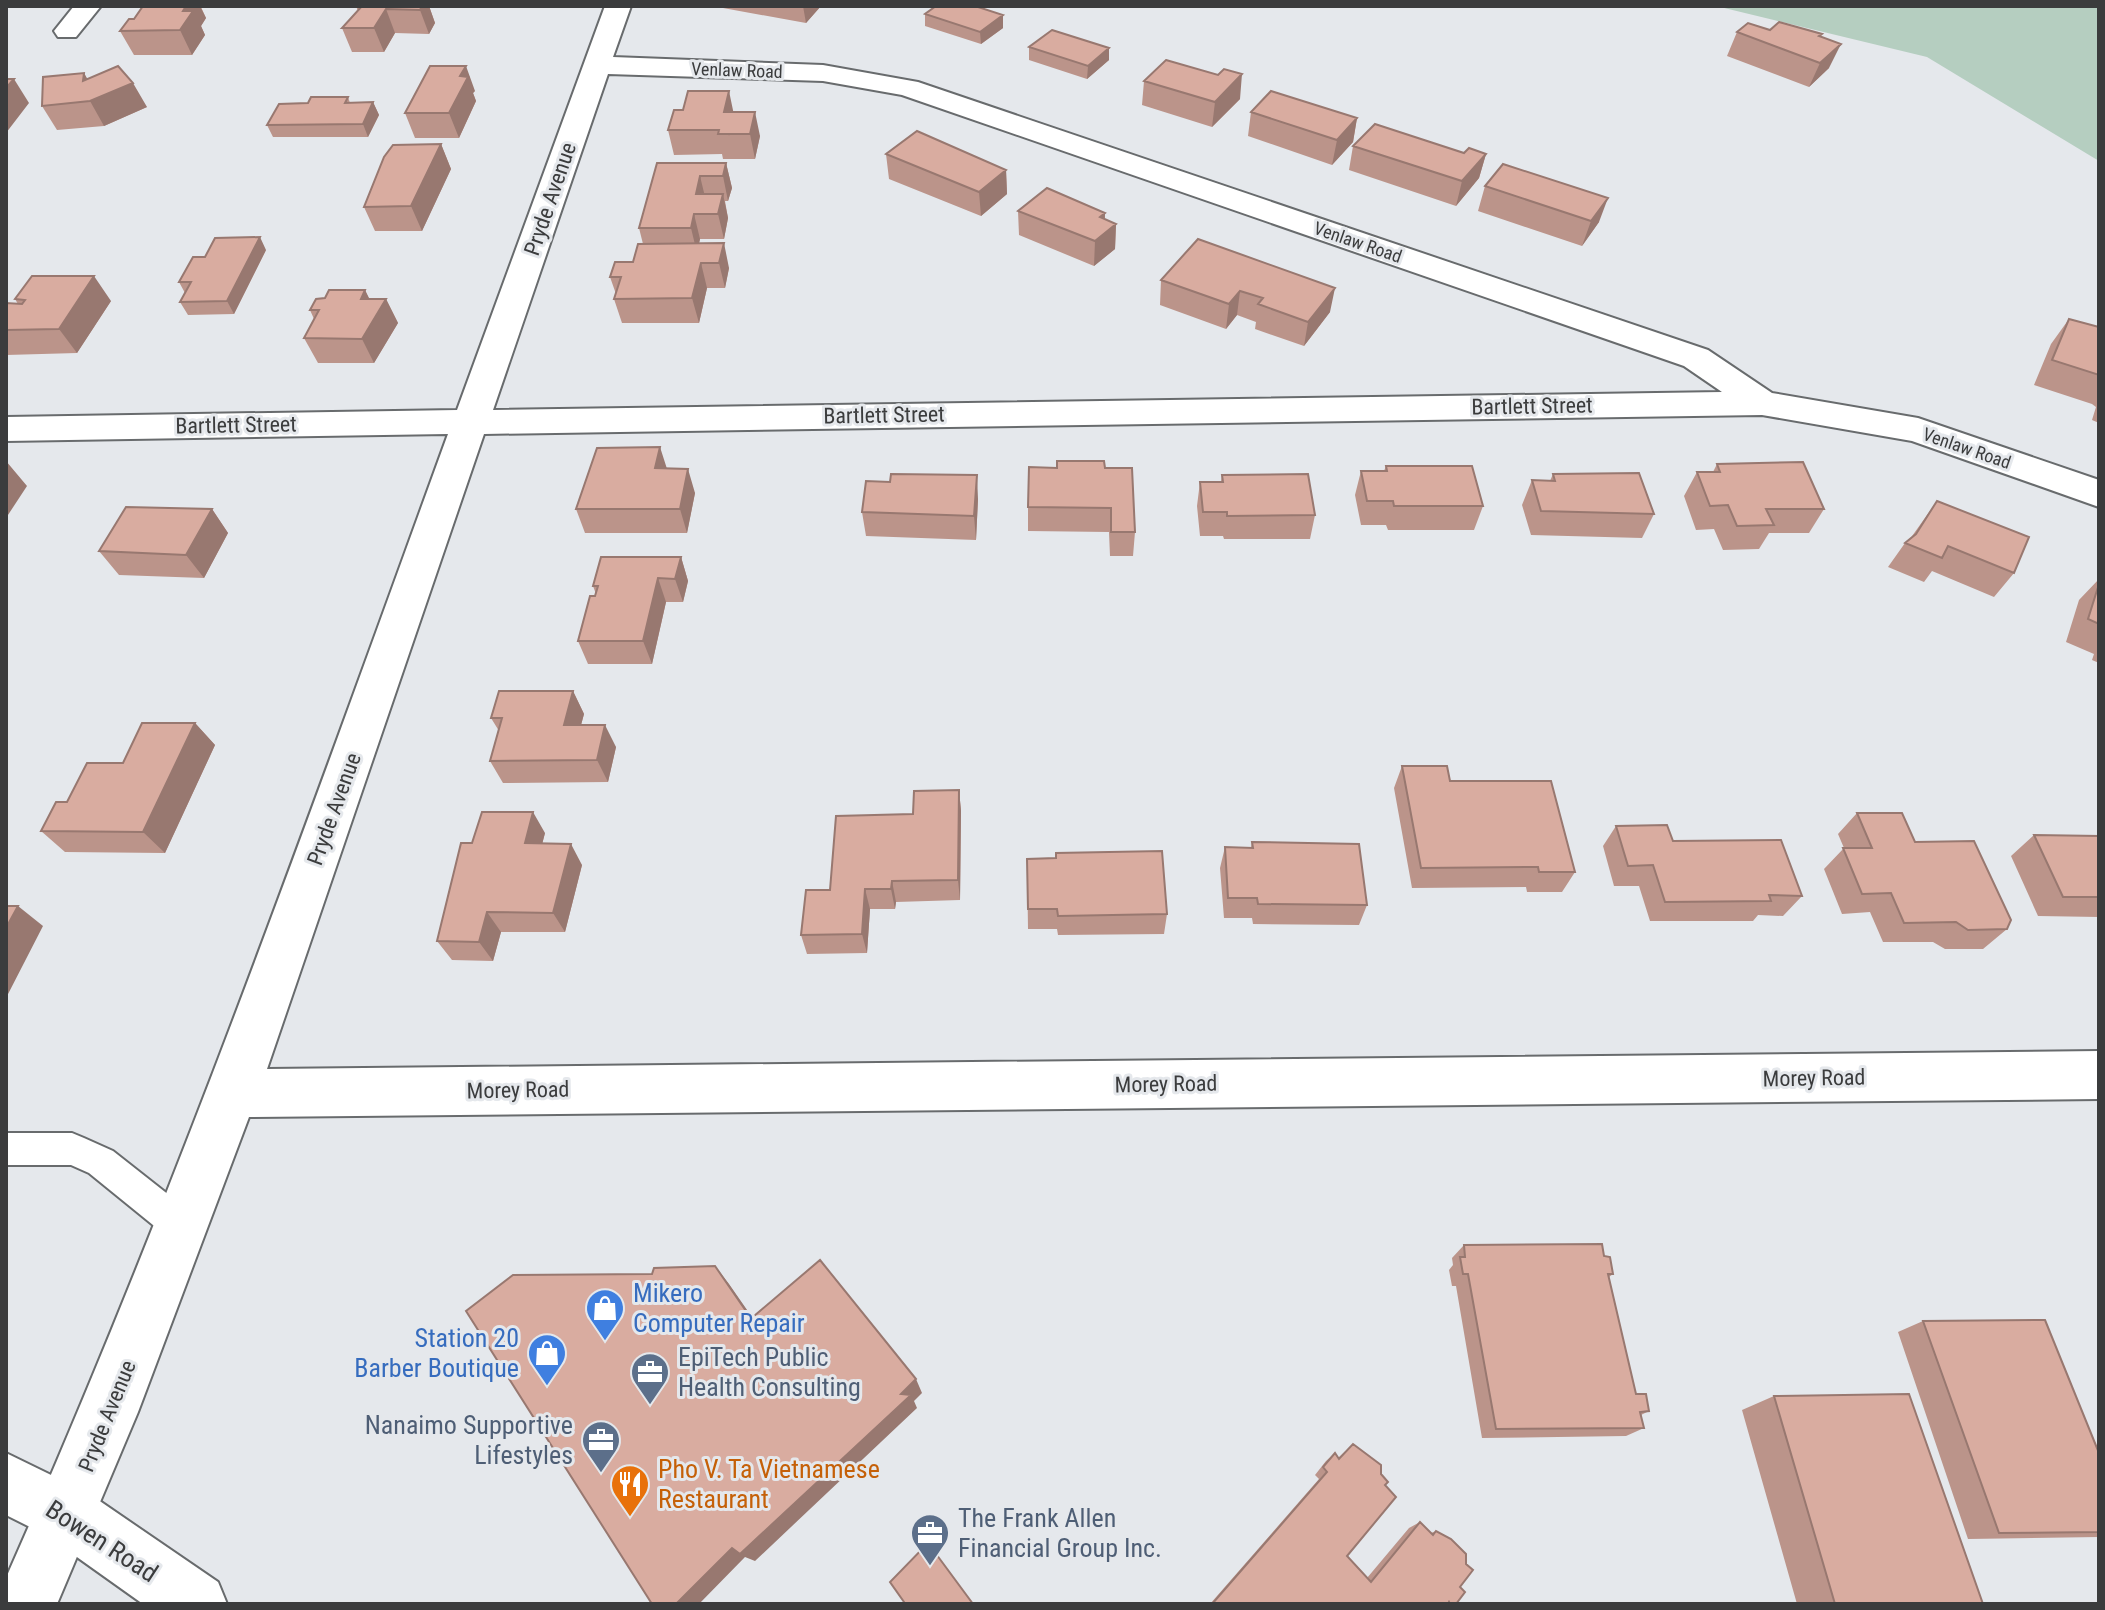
<svg xmlns="http://www.w3.org/2000/svg" width="2105" height="1610" font-family="'Roboto Condensed',sans-serif">
<style>
.green{fill:#b5cec0}
.lines{fill:none;stroke-linecap:round;stroke-linejoin:round}
.service-casing{stroke:#686b6d;stroke-width:4}
.minor-casing{stroke:#686b6d;stroke-width:4}
.secondary-casing{stroke:#686b6d;stroke-width:4}
.service{fill:#fff;fill-rule:evenodd}
.minor{fill:#fff;fill-rule:evenodd}
.secondary{fill:#fff;fill-rule:evenodd}
.wall{fill:#bb948a}
.shaded-wall{fill:#987870}
.building{fill:#d9aca0;stroke:#987870;stroke-width:2}
.labels{text-anchor:middle;dominant-baseline:central;stroke-width:6;stroke-linejoin:round;paint-order:stroke}
.far-street-label{font-size:18px;fill:#3b3c3d;stroke:#e5e8ec}
.street-label{font-size:22px;fill:#3b3c3d;stroke:#e5e8ec}
.near-shop-label{font-size:26px;fill:#366cbe;stroke:#e5e8ec;text-anchor:start}
.near-service-label{font-size:26px;fill:#4e5e75;stroke:#e5e8ec;text-anchor:start}
.near-food-label{font-size:26px;fill:#c56008;stroke:#e5e8ec;text-anchor:start}
.near-street-label{font-size:26px;fill:#3b3c3d;stroke:#e5e8ec}
</style>
<rect width="100%" height="100%" fill="#e5e8ec"/>
<path class="green" d="M 1716,6 L 2099,6 L 2099,161 L 1927,57 Z"/>
<g class="lines">
<g class="service-casing">
<path id="service" d="M 6,1133 L 72,1133 L 84,1138 L 113,1151 L 193,1214 L 198,1226 L 193,1238 L 181,1243 L 169,1238 L 89,1173 L 71,1165 L 6,1165 Z"/>
</g>
<g class="minor-casing">
<path id="minor" d="M 74,6 L 101,6 L 76,37 L 58,37 L 54,31 Z
M 605,6 L 631,6 L 613,57 L 823,65 L 918,82 L 1708,350 L 1772,393 L 1918,418 L 2099,480 L 2099,507 L 1912,441 L 1762,415 L 484,434 L 267,1069 L 2099,1051 L 2099,1099 L 249,1117 L 138,1412 L 57,1604 L 6,1604 L 6,1578 C 172,1204 308,819 448,434 L 6,441 L 6,417 L 457,410 ZM 608,74 L 823,81 L 902,95 L 1684,366 L 1722,392 L 493,410 Z"/>
</g>
<g class="secondary-casing">
<path id="secondary" d="M 6,1453 L 88,1493 L 218,1582 L 227,1604 L 143,1604 L 46,1535 L 6,1515 Z"/>
</g>
<use href="#service" class="service"/>
<use href="#minor" class="minor"/>
<use href="#secondary" class="secondary"/>
</g>
<path class="wall" d="M 143,6 L 213,6 L 201,7 L 206,18 L 201,26 L 205,35 L 192,55 L 134,55 L 120,31 L 134,19 Z
M 356,6 L 429,6 L 435,23 L 429,34 L 395,33 L 384,52 L 352,52 L 342,28 L 358,11 Z
M 723,6 L 821,6 L 806,23 L 723,8 Z
M 925,14 L 1003,28 L 981,44 L 925,26 Z
M 1770,30 L 1822,34 L 1821,37 L 1829,68 L 1809,87 L 1727,56 L 1737,32 Z
M 1029,47 L 1109,48 L 1109,60 L 1087,79 L 1029,60 Z
M 84,73 L 87,79 L 147,107 L 104,126 L 57,130 L 42,106 Z
M 1144,81 L 1240,99 L 1212,127 L 1142,105 Z
M 475,91 L 473,93 L 476,101 L 459,138 L 415,138 L 405,113 Z
M 348,97 L 350,103 L 373,102 L 379,115 L 368,137 L 273,137 L 267,125 L 308,103 Z
M 733,112 L 760,136 L 755,159 L 723,159 L 722,154 L 674,155 L 668,130 Z
M 1251,112 L 1357,118 L 1353,142 L 1332,165 L 1248,136 Z
M 441,144 L 451,169 L 422,231 L 375,231 L 364,207 Z
M 1353,146 L 1464,153 L 1486,154 L 1479,178 L 1456,206 L 1349,170 Z
M 886,154 L 1006,170 L 1007,194 L 981,216 L 889,179 Z
M 657,163 L 726,163 L 732,188 L 728,201 L 725,201 L 728,218 L 724,239 L 700,239 L 699,243 L 729,268 L 725,288 L 707,288 L 699,323 L 622,323 L 614,299 L 616,294 L 610,277 L 633,262 L 643,244 L 639,228 Z
M 1485,186 L 1599,222 L 1582,246 L 1478,211 Z
M 1018,211 L 1105,213 L 1105,219 L 1116,224 L 1115,249 L 1094,266 L 1019,235 Z
M 1198,239 L 1330,312 L 1304,346 L 1255,329 L 1256,322 L 1237,315 L 1226,329 L 1160,305 L 1161,280 Z
M 266,250 L 234,314 L 188,315 L 180,302 L 185,293 L 179,282 Z
M 365,290 L 369,299 L 386,299 L 398,323 L 374,363 L 318,363 L 304,338 L 314,319 L 310,310 L 325,298 Z
M 15,299 L 111,301 L 77,353 L 6,355 L 6,303 L 18,304 Z
M 2069,319 L 2099,327 L 2099,423 L 2092,420 L 2096,407 L 2092,404 L 2034,385 L 2051,344 Z
M 1717,464 L 1824,509 L 1809,533 L 1769,533 L 1759,549 L 1723,550 L 1714,529 L 1696,530 L 1684,496 L 1697,472 L 1713,472 Z
M 1386,466 L 1483,506 L 1474,530 L 1388,530 L 1386,525 L 1361,525 L 1355,495 L 1361,471 L 1384,471 Z
M 667,468 L 695,493 L 687,533 L 585,533 L 576,509 Z
M 1105,468 L 1135,532 L 1133,556 L 1110,556 L 1109,532 L 1028,531 L 1028,507 Z
M 1553,474 L 1654,514 L 1642,538 L 1531,535 L 1522,505 L 1532,480 L 1550,481 Z
M 1222,475 L 1315,515 L 1310,539 L 1224,539 L 1223,536 L 1200,536 L 1197,506 L 1200,482 L 1221,482 Z
M 978,499 L 976,540 L 866,536 L 862,512 Z
M 1937,501 L 2014,573 L 1994,597 L 1932,571 L 1924,582 L 1888,567 L 1905,543 L 1910,539 Z
M 212,509 L 228,533 L 204,578 L 119,575 L 99,551 Z
M 681,557 L 688,581 L 683,602 L 666,602 L 652,664 L 588,664 L 578,641 L 596,594 L 593,586 Z
M 2099,579 L 2099,663 L 2092,660 L 2094,654 L 2066,642 L 2079,600 Z
M 573,691 L 584,714 L 581,725 L 616,747 L 608,782 L 503,783 L 490,761 L 499,731 L 491,718 Z
M 195,723 L 215,745 L 165,853 L 65,852 L 41,831 L 123,763 Z
M 1402,766 L 1450,781 L 1575,872 L 1562,892 L 1527,892 L 1526,887 L 1412,888 L 1394,788 Z
M 959,790 L 961,811 L 960,900 L 896,902 L 895,909 L 870,909 L 867,953 L 807,954 L 801,935 L 830,890 L 913,814 Z
M 1857,813 L 1915,842 L 2007,929 L 1983,949 L 1945,949 L 1933,942 L 1883,942 L 1870,912 L 1842,914 L 1824,869 L 1844,848 L 1838,834 Z
M 1616,826 L 1673,841 L 1802,896 L 1783,916 L 1758,915 L 1753,921 L 1650,921 L 1639,886 L 1614,886 L 1603,846 Z
M 545,833 L 542,844 L 582,865 L 565,932 L 501,932 L 493,961 L 452,960 L 437,941 L 472,843 Z
M 2034,835 L 2099,836 L 2099,917 L 2038,916 L 2011,856 Z
M 1252,842 L 1367,905 L 1359,925 L 1253,924 L 1252,918 L 1224,918 L 1220,868 L 1225,847 L 1251,848 Z
M 1027,859 L 1167,914 L 1164,934 L 1058,935 L 1057,929 L 1028,929 Z
M 1464,1245 L 1604,1256 L 1613,1274 L 1609,1277 L 1636,1394 L 1649,1411 L 1641,1415 L 1644,1428 L 1626,1436 L 1482,1438 L 1456,1286 L 1452,1286 L 1449,1270 L 1453,1265 L 1452,1258 Z
M 1923,1321 L 2099,1453 L 2099,1537 L 1968,1539 L 1898,1332 Z
M 1774,1396 L 1983,1604 L 1797,1604 L 1742,1410 Z
M 1353,1444 L 1381,1474 L 1385,1485 L 1347,1556 L 1367,1578 L 1409,1528 L 1420,1522 L 1431,1533 L 1436,1531 L 1460,1587 L 1456,1604 L 1210,1604 L 1319,1479 L 1315,1475 L 1326,1461 L 1335,1453 L 1338,1458 Z"/>
<path class="shaded-wall" d="M 186,6 L 200,6 L 206,18 L 201,26 L 205,35 L 192,55 L 180,30 L 183,11 Z
M 420,6 L 429,6 L 435,23 L 429,34 L 420,10 Z
M 803,6 L 821,6 L 806,23 Z
M 386,9 L 395,33 L 384,52 L 374,28 Z
M 1003,15 L 1003,28 L 981,44 L 980,32 Z
M 1841,44 L 1829,68 L 1809,87 L 1820,63 Z
M 1109,48 L 1109,60 L 1087,79 L 1088,66 Z
M 466,66 L 475,91 L 473,93 L 476,101 L 459,138 L 449,113 L 460,76 Z
M 84,73 L 98,98 L 133,83 L 147,107 L 104,126 L 90,101 L 83,81 Z
M 1242,74 L 1240,99 L 1212,127 L 1215,102 Z
M 14,79 L 29,103 L 6,133 L 6,88 Z
M 729,91 L 734,115 L 729,136 L 724,112 Z
M 373,102 L 379,115 L 368,137 L 363,124 Z
M 755,112 L 760,136 L 755,159 L 750,134 Z
M 1357,118 L 1353,142 L 1332,165 L 1337,140 Z
M 441,144 L 451,169 L 422,231 L 411,206 Z
M 1486,154 L 1479,178 L 1456,206 L 1462,181 Z
M 726,163 L 732,188 L 728,201 L 723,176 Z
M 1006,170 L 1007,194 L 981,216 L 979,192 Z
M 700,176 L 706,201 L 696,194 Z
M 723,194 L 728,218 L 724,239 L 718,214 Z
M 1608,198 L 1599,222 L 1582,246 L 1591,221 Z
M 1105,213 L 1104,233 L 1116,224 L 1115,249 L 1094,266 L 1095,241 L 1100,217 Z
M 694,214 L 700,239 L 697,253 L 691,228 Z
M 260,237 L 266,250 L 234,314 L 227,301 Z
M 724,243 L 729,268 L 725,288 L 719,263 Z
M 701,263 L 707,288 L 699,323 L 692,298 Z
M 94,276 L 111,301 L 77,353 L 59,329 Z
M 1335,288 L 1330,312 L 1304,346 L 1308,322 Z
M 365,290 L 377,314 L 386,299 L 398,323 L 374,363 L 362,339 L 361,299 Z
M 1240,291 L 1237,315 L 1226,329 L 1229,304 Z
M 660,447 L 668,472 L 655,468 Z
M 6,461 L 27,486 L 6,518 Z
M 688,469 L 695,493 L 687,533 L 680,509 Z
M 977,475 L 978,499 L 976,540 L 974,516 Z
M 212,509 L 228,533 L 204,578 L 186,555 Z
M 681,557 L 688,581 L 683,602 L 675,579 Z
M 658,578 L 666,602 L 652,664 L 643,641 Z
M 573,691 L 584,714 L 575,747 L 564,725 Z
M 195,723 L 215,745 L 165,853 L 143,832 Z
M 605,725 L 616,747 L 608,782 L 597,760 Z
M 959,790 L 961,811 L 960,900 L 958,880 Z
M 533,812 L 545,833 L 537,864 L 525,843 Z
M 571,844 L 582,865 L 565,932 L 553,913 Z
M 892,881 L 896,902 L 895,909 L 891,889 Z
M 865,889 L 870,909 L 867,953 L 862,934 Z
M 18,906 L 43,926 L 6,998 L 6,928 Z
M 487,912 L 501,932 L 493,961 L 479,942 Z
M 715,1266 L 729,1284 L 761,1330 L 748,1314 Z
M 916,1379 L 922,1393 L 914,1401 L 917,1408 L 755,1561 L 745,1557 L 699,1604 L 676,1604 L 732,1548 Z"/>
<path class="building" d="M 143,6 L 186,6 L 183,11 L 193,11 L 180,30 L 120,31 L 129,19 L 134,19 Z
M 362,6 L 422,6 L 420,10 L 386,9 L 374,28 L 342,28 Z
M 936,6 L 975,6 L 1003,15 L 980,32 L 925,14 Z
M 1779,22 L 1822,34 L 1819,36 L 1841,44 L 1820,63 L 1737,32 L 1748,23 L 1770,30 Z
M 1052,30 L 1109,48 L 1088,66 L 1029,47 Z
M 1166,60 L 1218,75 L 1224,69 L 1242,74 L 1215,102 L 1144,81 Z
M 118,66 L 133,83 L 90,101 L 42,106 L 43,77 L 84,73 L 83,81 Z
M 430,66 L 466,66 L 460,76 L 468,77 L 449,113 L 405,113 Z
M 6,79 L 14,79 L 6,88 Z
M 688,91 L 729,91 L 724,112 L 755,112 L 750,134 L 718,134 L 719,130 L 668,130 L 674,110 L 683,110 Z
M 1271,91 L 1357,118 L 1337,140 L 1251,112 Z
M 311,97 L 348,97 L 345,103 L 373,102 L 363,124 L 267,125 L 279,104 L 308,103 Z
M 1375,124 L 1464,153 L 1469,148 L 1486,154 L 1462,181 L 1353,146 Z
M 917,131 L 1006,170 L 979,192 L 886,154 Z
M 441,144 L 411,206 L 364,207 L 384,157 L 393,145 Z
M 657,163 L 726,163 L 723,176 L 700,176 L 696,194 L 723,194 L 718,214 L 694,214 L 691,228 L 639,228 Z
M 1503,164 L 1608,198 L 1591,221 L 1485,186 Z
M 1047,188 L 1105,213 L 1100,217 L 1116,224 L 1095,241 L 1018,211 Z
M 260,237 L 227,301 L 180,302 L 191,282 L 179,282 L 193,257 L 205,257 L 215,238 Z
M 1198,239 L 1335,288 L 1308,322 L 1258,304 L 1263,298 L 1240,291 L 1229,304 L 1161,280 Z
M 724,243 L 719,263 L 701,263 L 692,298 L 614,299 L 621,277 L 610,277 L 615,262 L 633,262 L 638,244 Z
M 32,276 L 94,276 L 59,329 L 6,330 L 6,303 L 22,304 L 25,300 L 15,299 Z
M 329,290 L 365,290 L 361,299 L 386,299 L 362,339 L 304,338 L 319,310 L 310,310 L 316,299 L 325,298 Z
M 2069,319 L 2099,327 L 2099,375 L 2052,360 Z
M 660,447 L 655,468 L 688,469 L 680,509 L 576,509 L 597,448 Z
M 1057,461 L 1104,461 L 1105,468 L 1132,468 L 1135,532 L 1111,532 L 1111,508 L 1028,507 L 1029,467 L 1057,468 Z
M 1803,462 L 1824,509 L 1766,509 L 1774,525 L 1737,526 L 1728,505 L 1710,506 L 1697,472 L 1720,472 L 1717,464 Z
M 1386,466 L 1472,466 L 1483,506 L 1394,506 L 1393,501 L 1367,501 L 1361,471 L 1387,471 Z
M 1639,473 L 1654,514 L 1541,511 L 1532,480 L 1555,481 L 1553,474 Z
M 891,474 L 977,475 L 974,516 L 862,512 L 866,481 L 890,482 Z
M 1308,474 L 1315,515 L 1227,516 L 1227,512 L 1203,512 L 1200,482 L 1223,482 L 1222,475 Z
M 1937,501 L 2029,537 L 2014,573 L 1948,546 L 1942,558 L 1905,543 L 1916,534 Z
M 126,507 L 212,509 L 186,555 L 99,551 Z
M 601,557 L 681,557 L 675,579 L 658,578 L 643,641 L 578,641 L 590,596 L 595,596 L 598,586 L 593,586 Z
M 2099,584 L 2099,624 L 2088,619 Z
M 499,691 L 573,691 L 564,725 L 605,725 L 597,760 L 490,761 L 502,718 L 491,718 Z
M 142,723 L 195,723 L 143,832 L 41,831 L 56,802 L 67,802 L 87,763 L 123,763 Z
M 1402,766 L 1447,766 L 1450,781 L 1551,781 L 1575,872 L 1539,872 L 1538,867 L 1421,868 Z
M 959,790 L 958,880 L 892,881 L 891,889 L 865,889 L 862,934 L 801,935 L 806,890 L 830,890 L 836,816 L 913,814 L 914,791 Z
M 482,812 L 533,812 L 525,843 L 571,844 L 553,913 L 487,912 L 479,942 L 437,941 L 461,843 L 472,843 Z
M 1857,813 L 1902,813 L 1915,842 L 1974,841 L 2011,920 L 2007,929 L 1968,930 L 1956,922 L 1904,923 L 1891,893 L 1862,894 L 1843,848 L 1872,848 Z
M 1667,825 L 1673,841 L 1781,840 L 1802,896 L 1769,895 L 1771,901 L 1665,902 L 1653,865 L 1628,866 L 1616,826 Z
M 2034,835 L 2099,836 L 2099,897 L 2063,897 Z
M 1252,842 L 1359,844 L 1367,905 L 1258,904 L 1257,898 L 1228,898 L 1225,847 L 1253,848 Z
M 1162,851 L 1167,914 L 1058,916 L 1057,909 L 1028,909 L 1027,859 L 1056,858 L 1056,853 Z
M 6,906 L 18,906 L 6,928 Z
M 1602,1244 L 1604,1256 L 1610,1257 L 1613,1274 L 1608,1274 L 1636,1394 L 1646,1394 L 1649,1411 L 1640,1412 L 1644,1428 L 1496,1429 L 1468,1274 L 1463,1274 L 1460,1257 L 1465,1257 L 1464,1245 Z
M 820,1260 L 916,1379 L 901,1394 L 911,1395 L 740,1554 L 732,1548 L 676,1604 L 652,1604 L 466,1311 L 513,1275 L 652,1274 L 654,1268 L 715,1266 L 748,1314 L 754,1316 Z
M 2045,1320 L 2099,1453 L 2099,1532 L 1999,1533 L 1923,1321 Z
M 1909,1394 L 1983,1604 L 1835,1604 L 1774,1396 Z
M 1353,1444 L 1381,1465 L 1381,1474 L 1388,1482 L 1385,1485 L 1396,1497 L 1347,1556 L 1371,1582 L 1420,1522 L 1433,1535 L 1436,1531 L 1451,1539 L 1466,1554 L 1466,1564 L 1473,1570 L 1460,1587 L 1465,1592 L 1456,1604 L 1450,1604 L 1449,1602 L 1448,1604 L 1212,1604 L 1327,1472 L 1323,1467 L 1335,1453 L 1339,1459 Z
M 928,1543 L 973,1604 L 901,1604 L 904,1602 L 890,1582 Z"/>
<defs>
<g id="shop-pin" transform="scale(2)"><path d="M0 17L-7.5 6A9.5 9.5 0 1 1 7.5 6Z" fill="#3f7fe0" stroke="#e5e8ec"/><path d="M-5-2.5h2.3a2.7 3.5 0 0 1 5.4 0H5L5.5 6h-11ZM-1.5-2.5h3a1.5 2.3 0 0 0-3 0Z" fill="#fff"/></g>
<g id="office-pin" transform="scale(2)"><path d="M0 17L-7.5 6A9.5 9.5 0 1 1 7.5 6Z" fill="#5c6f8a" stroke="#e5e8ec"/><path d="M-6-3h4V-5.5h4V-3h4V5H-6ZM-1-4.5V-3h2v-1.5ZM-6 0V1H6V0Z" fill="#fff"/></g>
<g id="restaurant-pin" transform="scale(2)"><path d="M0 17L-7.5 6A9.5 9.5 0 1 1 7.5 6Z" fill="#e8710a" stroke="#e5e8ec"/><path d="M-5-6h1v4h1v-4h1v4h1v-4h1v5L-1.5 .5V6h-2V.5L-5-1ZM5-6V6H3V1.5H1.5Q1.5-4 5-6Z" fill="#fff"/></g>
</defs>
<g fill-rule="evenodd">
<use href="#shop-pin" x="605" y="1308"/>
<use href="#shop-pin" x="547" y="1353"/>
<use href="#office-pin" x="650" y="1372"/>
<use href="#office-pin" x="601" y="1440"/>
<use href="#restaurant-pin" x="630" y="1484"/>
<use href="#office-pin" x="930" y="1533"/>
</g>
<g class="labels">
<g class="far-street-label">
<text transform="translate(737 70) rotate(2)">Venlaw Road</text>
<text transform="translate(1358 242) rotate(19)">Venlaw Road</text>
<text transform="translate(1967 448) rotate(19)">Venlaw Road</text>
</g>
<g class="street-label">
<text transform="translate(550 199) rotate(-71)">Pryde Avenue</text>
<text transform="translate(1532 406) rotate(-1)">Bartlett Street</text>
<text transform="translate(884 415) rotate(-1)">Bartlett Street</text>
<text transform="translate(236 425) rotate(-1)">Bartlett Street</text>
<text transform="translate(334 809) rotate(-70)">Pryde Avenue</text>
<text transform="translate(1814 1078) rotate(-1)">Morey Road</text>
<text transform="translate(1166 1084) rotate(-1)">Morey Road</text>
<text transform="translate(518 1090) rotate(-1)">Morey Road</text>
<text transform="translate(107 1416) rotate(-68)">Pryde Avenue</text>
</g>
<g class="near-shop-label">
<text x="633" y="1293">Mikero<tspan x="633" dy="30">Computer Repair</tspan></text>
<text x="519" y="1338" text-anchor="end">Station 20<tspan x="519" dy="30">Barber Boutique</tspan></text>
</g>
<g class="near-service-label">
<text x="678" y="1357">EpiTech Public<tspan x="678" dy="30">Health Consulting</tspan></text>
<text x="573" y="1425" text-anchor="end">Nanaimo Supportive<tspan x="573" dy="30">Lifestyles</tspan></text>
<text x="958" y="1518">The Frank Allen<tspan x="958" dy="30">Financial Group Inc.</tspan></text>
</g>
<g class="near-food-label">
<text x="658" y="1469">Pho V. Ta Vietnamese<tspan x="658" dy="30">Restaurant</tspan></text>
</g>
<g class="near-street-label">
<text transform="translate(102 1541) rotate(33)">Bowen Road</text>
</g>
</g>
<rect width="2105" height="1610" fill="none" stroke="#3b3c3d" stroke-width="16"/>
</svg>
